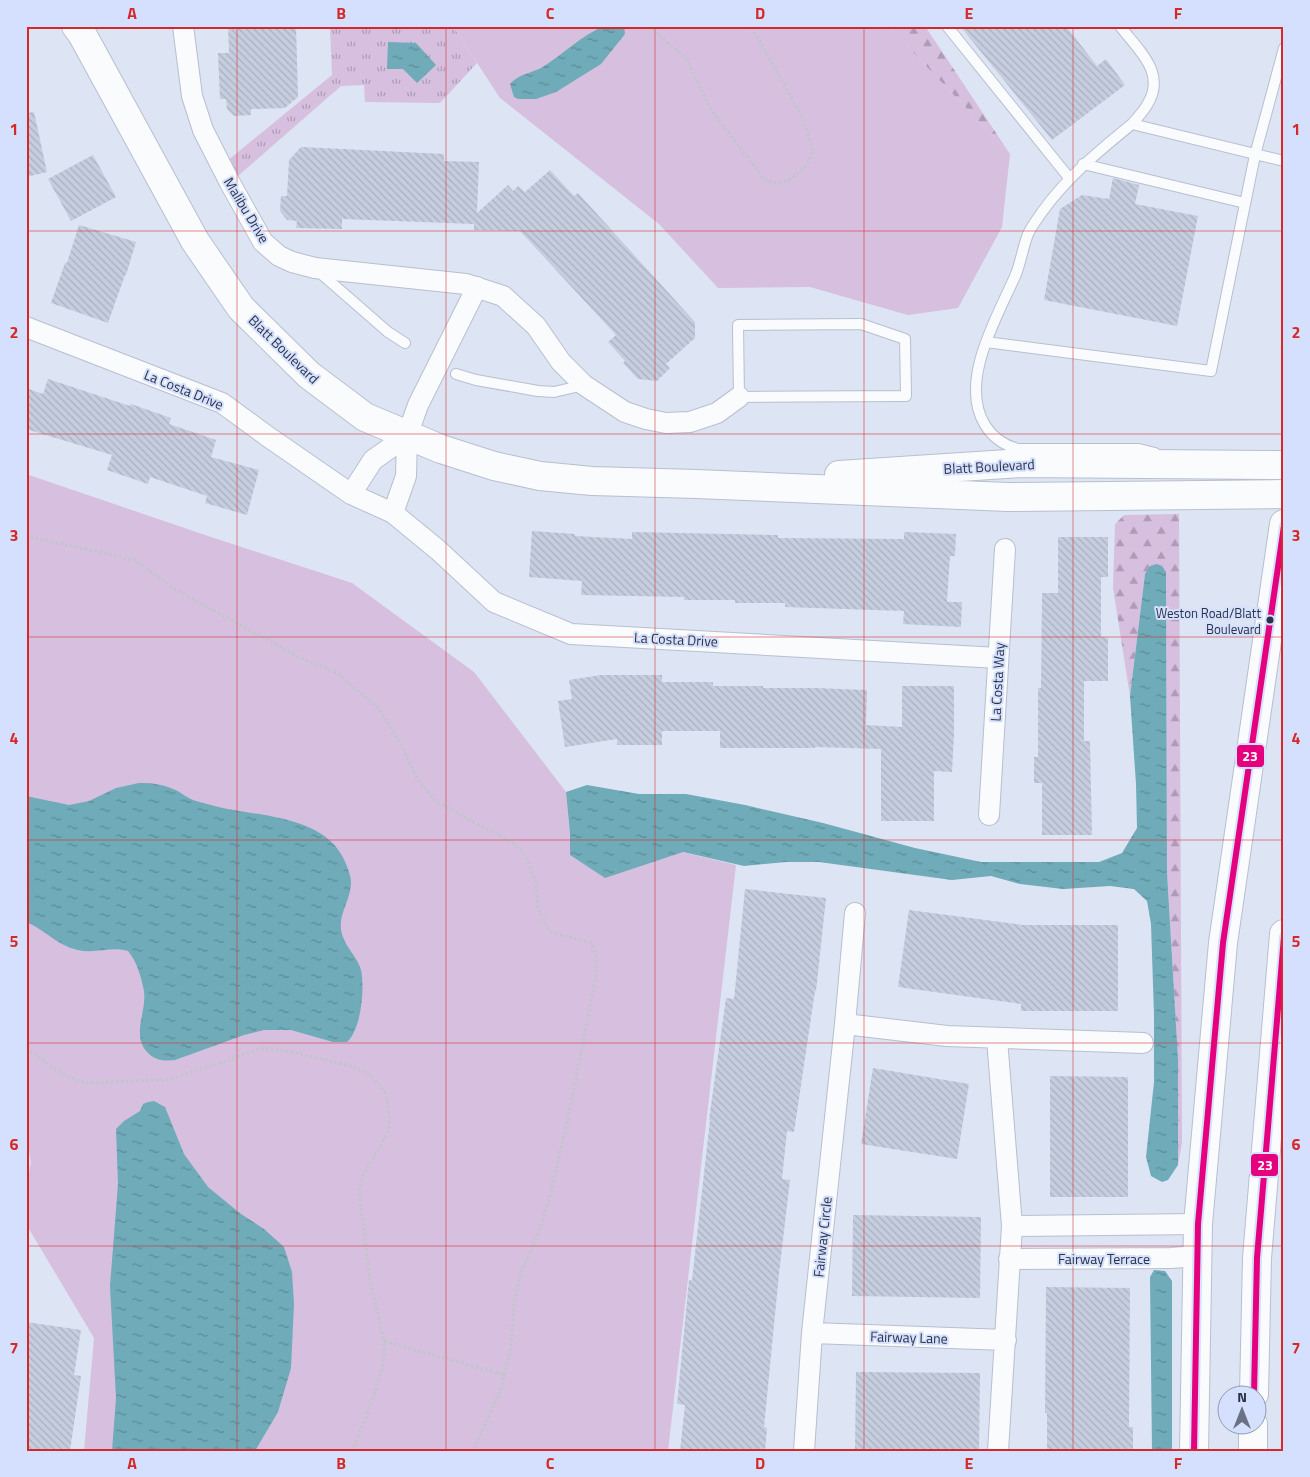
<svg xmlns="http://www.w3.org/2000/svg" width="1310" height="1477" font-family="'Titillium Web',sans-serif">
<style>
.grass{fill:#d6bfdf}
.forest{fill:url(#forest-firs)}
.park{fill:url(#park-tufts)}
.water{fill:url(#water-ripples)}
.building{fill:url(#building-back-hatch)}
.lines{fill:none;stroke-linecap:round;stroke-linejoin:round}
.lane-casing{stroke:#b8bfcf;stroke-width:12}
.street-casing{stroke:#b8bfcf;stroke-width:22}
.secondary-casing{stroke:#b8bfcf;stroke-width:30}
.path{stroke:#c2c6cc;stroke-width:3;stroke-dasharray:2.5 2.5;stroke-linecap:butt}
.lane{stroke:#fafbfd;stroke-width:10}
.street{stroke:#fafbfd;stroke-width:20}
.secondary{stroke:#fafbfd;stroke-width:28}
.bus-1-casing{stroke:#d4e0fd;stroke-width:10}
.bus-1{stroke:#e5007d;stroke-width:6}
.grid{fill:none;stroke:#d62828;stroke-width:1;stroke-opacity:0.55}
.bus-dot{fill:#2c3346;stroke:#d4e0fd;stroke-width:2}
.labels{text-anchor:middle;dominant-baseline:central;stroke-width:4;stroke-linejoin:round;paint-order:stroke}
.bus-label{font-size:13px;fill:#2c3346;stroke:#d4e0fd;text-anchor:end}
.street-label{font-size:14px;fill:#2c3346;stroke:#d4e0fd}
.line-badge{stroke:#d4e0fd;stroke-width:2}
.badge-label{font-size:14px;text-anchor:middle;font-weight:bold;fill:#fff}
.neatline{fill:none;stroke:#d62828;stroke-width:2}
.grid-label{font-size:16px;text-anchor:middle;font-weight:bold;fill:#d62828}
</style>
<defs>
<pattern id="forest-firs" width="22" height="20" patternUnits="userSpaceOnUse" patternTransform="scale(1.25)"><rect width="22" height="20" fill="#d6bfdf"/><path d="M5 1l3.5 6h-7zM16 11l3.5 6h-7z" fill="#ae9cb7"/></pattern>
<pattern id="park-tufts" width="24" height="20" patternUnits="userSpaceOnUse" patternTransform="scale(1.25)"><rect width="24" height="20" fill="#d6bfdf"/><path d="M3 7l-1-3M5 7V3M7 7l1-3M15 17l-1-3M17 17v-4M19 17l1-3" fill="none" stroke="#ae9cb7"/></pattern>
<pattern id="water-ripples" width="26" height="14" patternUnits="userSpaceOnUse" patternTransform="scale(1.25)"><rect width="26" height="14" fill="#6fabb8"/><path d="M2 4q2-2 4 0t4 0M15 11q2-2 4 0t4 0" fill="none" stroke="#5b8c97"/></pattern>
<pattern id="building-back-hatch" width="6" height="6" patternUnits="userSpaceOnUse" patternTransform="scale(1.25)"><rect width="6" height="6" fill="#c6cdde"/><path d="M-1 5l2 2M0 0l6 6M5-1l2 2" fill="none" stroke="#aab0c0"/></pattern>
</defs>
<rect width="100%" height="100%" fill="#dde4f4"/>
<path class="grass" d="M 453,26 L 888,26 L 1010,154 L 1002,227 L 958,308 L 908,315 L 810,287 L 718,288 L 659,224 L 500,98 Z
M 26,474 L 211,537 L 352,583 L 474,672 L 566,792 L 570,834 L 570,855 L 605,877 L 682,852 L 736,865 L 668,1451 L 84,1451 L 94,1338 L 26,1224 L 26,1190 L 31,1162 L 26,1135 Z"/>
<path class="forest" d="M 888,26 L 925,26 L 1010,154 Z
M 1179,514 L 1182,1143 L 1178,1165 L 1178,1059 L 1167,872 L 1166,572 L 1145,574 L 1130,696 L 1113,588 L 1115,524 L 1124,515 Z"/>
<path class="park" d="M 330,26 L 453,26 L 477,63 L 440,103 L 365,102 L 364,85 L 341,86 L 230,183 L 221,166 L 332,75 Z"/>
<path class="water" d="M 605,26 L 624,26 L 625,34 L 601,64 L 556,92 L 536,99 L 518,99 L 514,97 L 510,84 C 517,75 531,73 541,68 C 563,55 581,35 605,26 Z
M 388,42 L 416,43 L 436,65 L 417,83 L 403,69 L 387,69 Z
M 1157,564 L 1162,566 L 1166,572 L 1167,872 L 1178,1059 L 1178,1165 L 1168,1180 L 1162,1182 L 1151,1176 L 1146,1157 L 1154,1082 L 1154,1015 L 1151,924 L 1147,901 L 1134,889 L 1110,886 L 1063,889 L 1020,884 L 991,876 L 952,880 L 819,862 L 786,862 L 744,866 L 683,852 L 605,878 L 570,855 L 570,834 L 566,792 L 587,785 L 639,794 L 686,794 L 745,805 L 823,823 L 915,848 L 981,862 L 1099,862 L 1122,853 L 1137,828 L 1136,784 L 1130,696 L 1145,574 L 1150,566 Z
M 139,783 C 151,783 162,784 173,789 C 181,792 188,799 196,801 C 208,804 221,808 233,810 C 273,817 329,820 346,864 C 348,869 351,877 351,882 C 351,902 335,917 343,937 C 347,949 358,958 361,970 C 365,989 361,1030 347,1042 L 333,1042 L 291,1030 L 264,1030 L 244,1035 L 175,1060 C 166,1061 157,1061 149,1054 C 130,1036 147,1013 144,991 C 141,976 137,962 128,951 C 112,946 95,954 78,950 C 58,946 44,929 26,922 L 26,796 L 69,805 L 89,801 L 116,788 Z
M 154,1101 L 165,1107 L 184,1154 L 208,1187 L 241,1214 L 264,1229 L 284,1247 L 292,1272 L 294,1304 L 291,1368 L 278,1412 L 255,1451 L 112,1451 L 116,1398 L 110,1286 L 118,1184 L 116,1129 L 124,1121 L 140,1111 L 143,1104 L 148,1102 Z
M 1154,1270 L 1165,1271 L 1172,1281 L 1172,1451 L 1152,1451 L 1150,1277 Z"/>
<path class="building" d="M 228,26 L 296,26 L 298,97 L 285,108 L 251,109 L 251,115 L 234,116 L 227,109 L 226,99 L 220,99 L 218,53 L 229,53 Z
M 960,26 L 1066,26 L 1097,66 L 1106,59 L 1125,85 L 1052,140 Z
M 34,112 L 47,172 L 26,177 L 26,113 Z
M 301,147 L 444,154 L 444,161 L 479,162 L 477,213 L 508,185 L 513,191 L 518,186 L 525,192 L 550,170 L 574,196 L 578,193 L 695,322 L 695,338 L 666,364 L 670,368 L 657,381 L 638,379 L 623,363 L 625,361 L 608,342 L 616,335 L 520,231 L 474,230 L 474,224 L 342,219 L 342,229 L 296,228 L 297,221 L 287,220 L 280,211 L 281,196 L 287,196 L 289,160 Z
M 93,155 L 116,197 L 71,221 L 48,179 Z
M 1113,178 L 1139,185 L 1135,204 L 1198,216 L 1177,326 L 1044,300 L 1060,209 L 1082,195 L 1109,199 Z
M 79,225 L 136,242 L 126,275 L 125,275 L 108,323 L 51,303 L 65,263 L 67,263 Z
M 48,379 L 130,406 L 131,404 L 171,418 L 169,424 L 216,440 L 211,457 L 259,470 L 247,515 L 205,503 L 207,496 L 150,477 L 148,484 L 107,470 L 112,455 L 26,429 L 26,388 L 43,394 Z
M 532,531 L 575,534 L 575,536 L 632,539 L 632,532 L 778,535 L 778,538 L 904,539 L 904,532 L 956,534 L 955,556 L 950,556 L 947,602 L 962,602 L 961,627 L 903,624 L 904,611 L 785,607 L 785,603 L 735,603 L 735,600 L 684,600 L 684,597 L 581,595 L 582,581 L 529,577 Z
M 1058,537 L 1108,537 L 1108,577 L 1101,577 L 1101,637 L 1108,638 L 1108,681 L 1084,681 L 1084,741 L 1090,741 L 1092,835 L 1042,835 L 1042,783 L 1034,783 L 1034,757 L 1038,757 L 1038,688 L 1041,688 L 1042,593 L 1058,593 Z
M 601,675 L 662,675 L 662,682 L 713,682 L 713,686 L 763,686 L 763,688 L 815,688 L 867,690 L 866,725 L 902,727 L 902,686 L 954,686 L 954,735 L 952,772 L 934,771 L 934,821 L 881,821 L 881,749 L 815,747 L 815,748 L 720,748 L 720,731 L 662,731 L 662,745 L 617,745 L 617,739 L 565,747 L 558,701 L 572,699 L 569,680 Z
M 745,889 L 826,898 L 816,991 L 815,991 L 794,1132 L 787,1131 L 782,1179 L 790,1180 L 779,1274 L 764,1427 L 767,1428 L 765,1451 L 680,1451 L 685,1405 L 677,1404 L 689,1280 L 692,1280 L 710,1120 L 709,1120 L 726,998 L 734,999 Z
M 909,910 L 1023,925 L 1118,925 L 1118,1011 L 1021,1011 L 1021,1004 L 898,987 Z
M 873,1068 L 969,1084 L 957,1159 L 861,1144 Z
M 1050,1076 L 1128,1077 L 1128,1197 L 1050,1197 Z
M 853,1215 L 981,1217 L 980,1298 L 852,1296 Z
M 1046,1287 L 1130,1288 L 1129,1427 L 1133,1427 L 1133,1451 L 1047,1451 L 1047,1413 L 1045,1413 Z
M 26,1322 L 81,1330 L 74,1375 L 81,1376 L 70,1451 L 26,1451 Z
M 856,1372 L 980,1373 L 979,1451 L 855,1451 Z"/>
<g class="lines">
<g class="lane-casing">
<path id="lane" d="M 947,26 L 1070,179
M 1120,26 C 1139,51 1167,73 1147,105 C 1143,112 1137,118 1132,124
M 1083,164 L 1245,203
M 318,271 L 388,332 L 405,343
M 861,324 L 905,339 L 906,396 L 739,397 L 738,325 Z
M 986,342 L 1211,371 L 1255,155 L 1284,48
M 456,374 L 476,380 L 538,391 L 554,392 L 584,385
M 1155,453 L 1139,449 L 1018,449 C 1003,445 993,438 985,425 C 958,381 998,316 1016,274 C 1021,261 1023,247 1028,234 C 1031,227 1038,218 1042,212 C 1067,177 1099,151 1132,124 L 1284,161"/>
</g>
<g class="street-casing">
<path id="street" d="M 183,26 L 192,96 L 203,130 L 230,183 L 263,242 L 279,256 L 292,262 L 315,268 L 466,284 L 503,296 L 536,326 L 561,362 L 584,385 L 625,412 L 646,419 L 666,423 L 690,422 L 717,413 L 739,397
M 26,327 L 222,403 L 267,436 L 351,494 L 393,513 L 438,550 L 494,602 L 571,634 L 998,658
M 407,436 L 418,405 L 477,287
M 351,494 L 373,460 L 407,436 L 406,476 L 393,513
M 989,815 L 1005,549
M 845,1024 L 947,1036 L 1143,1043
M 997,1039 L 1012,1226 L 998,1451
M 1012,1226 L 1198,1224
M 1009,1259 L 1171,1258 L 1198,1256
M 812,1333 L 1006,1340
M 804,1451 L 812,1333 L 845,1024 L 855,913"/>
</g>
<g class="secondary-casing">
<path id="secondary" d="M 76,26 L 82,34 L 195,241 L 241,308 L 309,375 L 365,417 L 441,449 L 494,466 L 540,476 L 592,481 L 696,484 L 1008,497 L 1284,494
M 839,475 L 1022,463 L 1284,465
M 1254,1394 L 1257,1258 L 1284,934
M 1253,1424 L 1253,1451
M 1194,1451 L 1198,1224 L 1223,943 L 1284,524"/>
</g>
<path class="path" d="M 648,26 L 686,58 L 711,110 L 764,179 L 775,183 L 789,180 L 806,166 L 813,151 L 803,118 L 751,26
M 26,536 L 135,560 L 174,589 L 297,656 L 337,673 L 379,709 L 399,741 L 418,780 L 435,800 L 456,813 L 513,843 L 526,856 L 536,882 L 538,909 L 550,932 L 591,943 L 596,955 L 597,971 L 567,1123 L 549,1199 L 538,1235 L 521,1272 L 514,1305 L 511,1346 L 501,1389 L 473,1451
M 26,1048 C 46,1061 64,1080 88,1083 L 166,1080 L 215,1065 L 259,1049 L 276,1049 L 297,1053 L 350,1066 L 365,1072 L 375,1080 L 383,1090 L 387,1098 L 390,1120 L 387,1135 L 364,1173 L 359,1189 L 370,1280 L 384,1341 L 505,1375
M 352,1451 C 363,1424 388,1368 384,1341"/>
<use href="#lane" class="lane"/>
<use href="#street" class="street"/>
<use href="#secondary" class="secondary"/>
<g class="bus-1-casing">
<path id="bus-1" d="M 1254,1394 L 1257,1258 L 1284,937
M 1194,1451 L 1198,1224 L 1223,943 L 1284,526"/>
</g>
<use href="#bus-1" class="bus-1"/>
</g>
<path class="grid" d="M 237,26 L 237,1451M 446,26 L 446,1451M 655,26 L 655,1451M 864,26 L 864,1451M 1073,26 L 1073,1451M 26,231 L 1284,231M 26,434 L 1284,434M 26,637 L 1284,637M 26,840 L 1284,840M 26,1043 L 1284,1043M 26,1246 L 1284,1246"/>
<circle class="bus-dot" cx="1270" cy="620" r="4.5"/>
<g class="labels">
<g class="bus-label">
<text x="1261" y="613">Weston Road/Blatt<tspan x="1261" dy="16">Boulevard</tspan></text>
</g>
<g class="street-label">
<text transform="translate(247 210) rotate(59)">Malibu Drive</text>
<text transform="translate(284 349) rotate(44)">Blatt Boulevard</text>
<text transform="translate(184 389) rotate(22)">La Costa Drive</text>
<text transform="translate(989 466) rotate(-3)">Blatt Boulevard</text>
<text transform="translate(676 639) rotate(3)">La Costa Drive</text>
<text transform="translate(997 682) rotate(-87)">La Costa Way</text>
<text transform="translate(822 1237) rotate(-84)">Fairway Circle</text>
<text x="1104" y="1258">Fairway Terrace</text>
<text transform="translate(909 1337) rotate(2)">Fairway Lane</text>
</g>
</g>
<g class="line-badge">
<rect x="1236" y="744" width="29" height="24" rx="5" fill="#e5007d"/>
<rect x="1250" y="1153" width="29" height="24" rx="5" fill="#e5007d"/>
</g>
<g class="badge-label">
<text x="1250" y="761">23</text>
<text x="1265" y="1170">23</text>
</g>
<rect width="1310" height="1477" fill="none" stroke="#d4e0fd" stroke-width="55"/>
<g transform="translate(1242 1410)"><circle r="24" fill="#d4e0fd" stroke="#919bb4"/>
<path d="M0-4L9 19L0 12L-9 19Z" fill="#6a7183"/>
<text y="-8" font-size="14" font-weight="bold" text-anchor="middle" fill="#2c3346">N</text>
</g>
<rect x="28" y="28" width="1254" height="1422" class="neatline"/>
<g class="grid-label">
<text x="132" y="19">A</text>
<text x="341" y="19">B</text>
<text x="550" y="19">C</text>
<text x="760" y="19">D</text>
<text x="969" y="19">E</text>
<text x="1178" y="19">F</text>
<text x="14" y="135">1</text>
<text x="1296" y="135">1</text>
<text x="14" y="338">2</text>
<text x="1296" y="338">2</text>
<text x="14" y="541">3</text>
<text x="1296" y="541">3</text>
<text x="14" y="744">4</text>
<text x="1296" y="744">4</text>
<text x="14" y="947">5</text>
<text x="1296" y="947">5</text>
<text x="14" y="1150">6</text>
<text x="1296" y="1150">6</text>
<text x="14" y="1354">7</text>
<text x="1296" y="1354">7</text>
<text x="132" y="1469">A</text>
<text x="341" y="1469">B</text>
<text x="550" y="1469">C</text>
<text x="760" y="1469">D</text>
<text x="969" y="1469">E</text>
<text x="1178" y="1469">F</text>
</g>
</svg>
